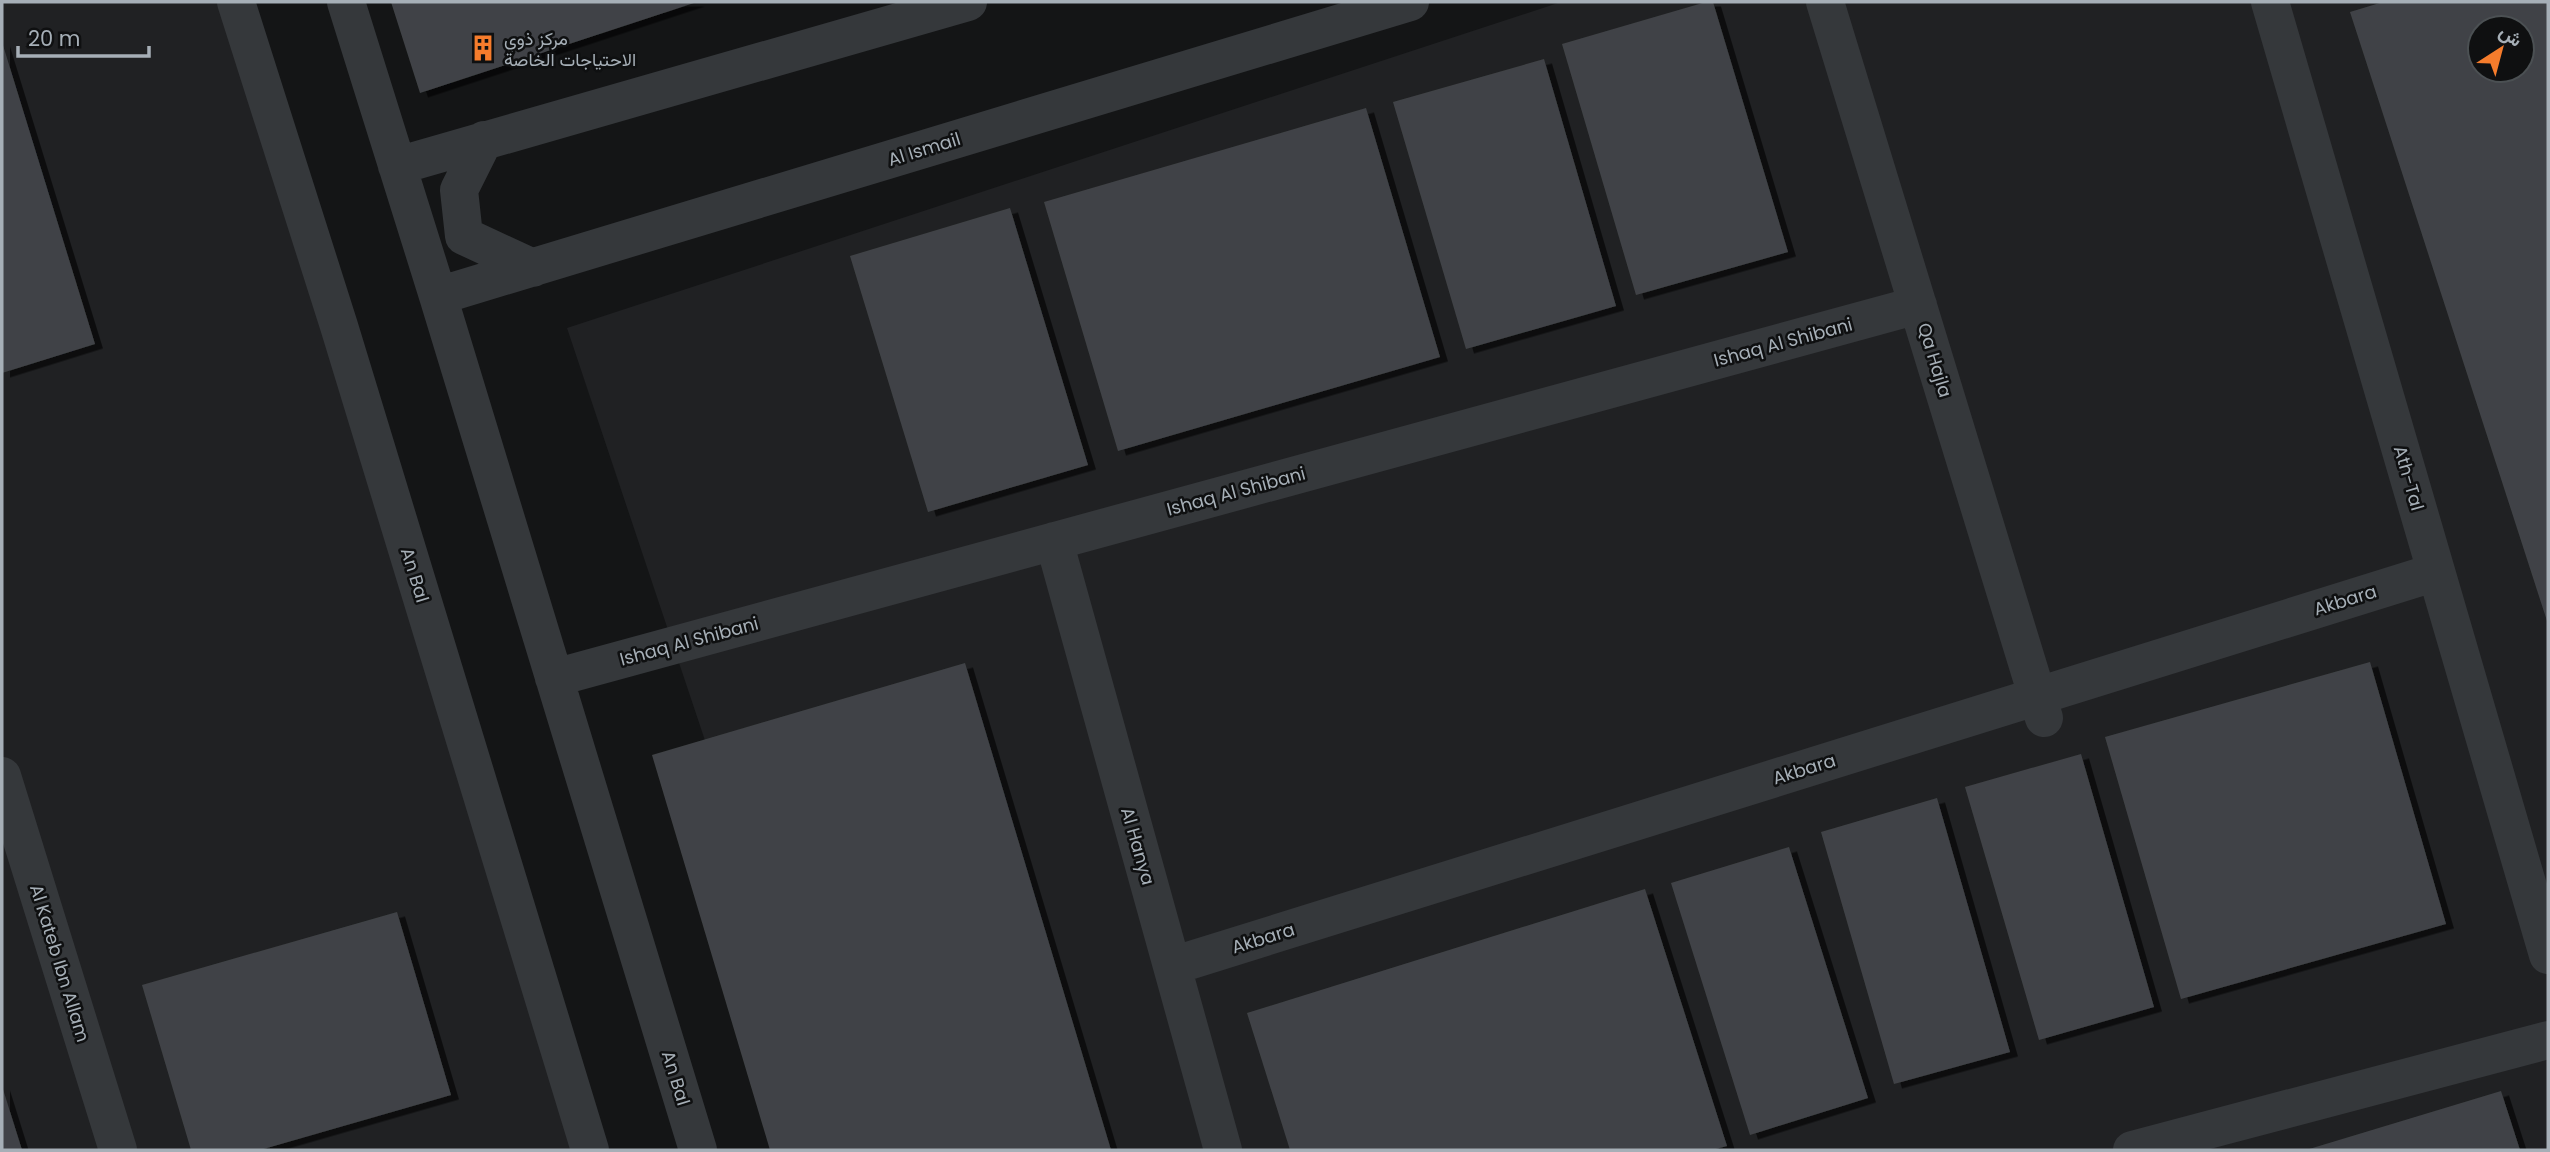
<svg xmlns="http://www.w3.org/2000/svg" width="2550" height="1152" font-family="Poppins,Vazirmatn,sans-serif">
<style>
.built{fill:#202123;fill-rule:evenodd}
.building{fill:#404346;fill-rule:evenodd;filter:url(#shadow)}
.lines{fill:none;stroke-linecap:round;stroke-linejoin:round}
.minor{stroke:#35383b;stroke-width:38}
.labels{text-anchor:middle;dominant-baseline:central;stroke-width:5;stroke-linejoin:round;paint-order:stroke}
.poi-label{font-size:18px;fill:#a6afb7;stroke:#0f1011;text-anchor:start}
.street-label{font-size:18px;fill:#a6afb7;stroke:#0f1011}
</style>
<defs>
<filter id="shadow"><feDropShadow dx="8" dy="4.5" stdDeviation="0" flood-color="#0009"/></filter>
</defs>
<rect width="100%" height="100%" fill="#141516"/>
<path class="built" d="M 2,2 L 235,2 L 598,1150 L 2,1150 Z
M 1561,2 L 2548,2 L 2548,1150 L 842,1150 L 567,328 ZM 2480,28 L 2522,28 L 2522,70 L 2480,70 Z"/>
<path class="building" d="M 391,2 L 697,2 L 420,93 Z
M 1706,2 L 1713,2 L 1788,252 L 1636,295 L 1562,44 Z
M 2383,2 L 2548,2 L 2548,624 L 2350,12 ZM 2480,28 L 2522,28 L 2522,70 L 2480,70 Z
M 2,42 L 95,344 L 2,373 Z
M 1544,59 L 1616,306 L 1466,349 L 1393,102 Z
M 1366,108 L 1440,357 L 1118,451 L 1044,202 Z
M 1010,208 L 1088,465 L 928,512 L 850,256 Z
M 2370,662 L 2446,924 L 2181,999 L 2105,737 Z
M 965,663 L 1111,1150 L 770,1150 L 652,755 Z
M 2081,754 L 2154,1007 L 2039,1040 L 1965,787 Z
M 1937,798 L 2010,1052 L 1894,1084 L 1821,832 Z
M 1789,847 L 1868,1098 L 1750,1135 L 1671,883 Z
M 1645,889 L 1727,1146 L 1712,1150 L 1290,1150 L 1247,1013 Z
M 397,912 L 451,1095 L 260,1150 L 191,1150 L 142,985 Z
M 2,1086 L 22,1150 L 2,1150 Z
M 2501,1091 L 2520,1150 L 2306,1150 Z"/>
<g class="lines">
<path class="minor" d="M 236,2 L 339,326 L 590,1150
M 346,2 L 438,296 L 698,1150
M 1825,2 L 2044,718
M 2270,2 L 2548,955
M 484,140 L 459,190 L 464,236 L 533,268
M 397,166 L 968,2
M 438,296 L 1410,2
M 1054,541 L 1223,1150
M 554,678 L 1918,305
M 2,776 L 118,1150
M 1172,966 L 2436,572
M 2132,1150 L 2548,1040"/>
</g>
<defs>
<g id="building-bare" transform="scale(2.1)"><path d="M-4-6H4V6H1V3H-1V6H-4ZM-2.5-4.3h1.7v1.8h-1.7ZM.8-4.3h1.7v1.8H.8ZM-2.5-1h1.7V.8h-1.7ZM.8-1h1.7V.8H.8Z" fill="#f67c2c" stroke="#0f1011" stroke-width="2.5" paint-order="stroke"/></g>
</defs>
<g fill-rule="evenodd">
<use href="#building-bare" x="483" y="48"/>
</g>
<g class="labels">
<g class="poi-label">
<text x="504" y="38">مركز ذوي<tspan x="504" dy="21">الاحتياجات الخاصة</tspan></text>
</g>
<g class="street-label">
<text transform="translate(924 149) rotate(-17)">Al Ismail</text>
<text transform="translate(1783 342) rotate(-15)">Ishaq Al Shibani</text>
<text transform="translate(1935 360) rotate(73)">Qa Hajla</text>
<text transform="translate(2409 478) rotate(74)">Ath-Tal</text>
<text transform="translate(1236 491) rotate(-15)">Ishaq Al Shibani</text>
<text transform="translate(415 575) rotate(73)">An Bal</text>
<text transform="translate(2345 600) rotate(-17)">Akbara</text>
<text transform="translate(689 641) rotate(-15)">Ishaq Al Shibani</text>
<text transform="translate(1804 769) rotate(-17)">Akbara</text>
<text transform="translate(1138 846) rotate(74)">Al Hanya</text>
<text transform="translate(1263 938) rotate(-17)">Akbara</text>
<text transform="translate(60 963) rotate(73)">Al Kateb Ibn Allam</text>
<text transform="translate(676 1078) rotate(73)">An Bal</text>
</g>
</g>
<rect width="2550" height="1152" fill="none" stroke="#a6afb7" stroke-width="7"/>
<g transform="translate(2501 49) rotate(36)"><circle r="33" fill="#0f1011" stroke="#4b5053" stroke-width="2"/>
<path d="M0-5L12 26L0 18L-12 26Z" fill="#f67c2c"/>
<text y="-10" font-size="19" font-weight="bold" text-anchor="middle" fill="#a6afb7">ش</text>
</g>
<path d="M18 46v10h131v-10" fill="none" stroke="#a6afb7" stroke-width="3.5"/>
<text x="28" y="46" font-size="21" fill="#a6afb7" stroke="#0f1011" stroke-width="5" paint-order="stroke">20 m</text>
</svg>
